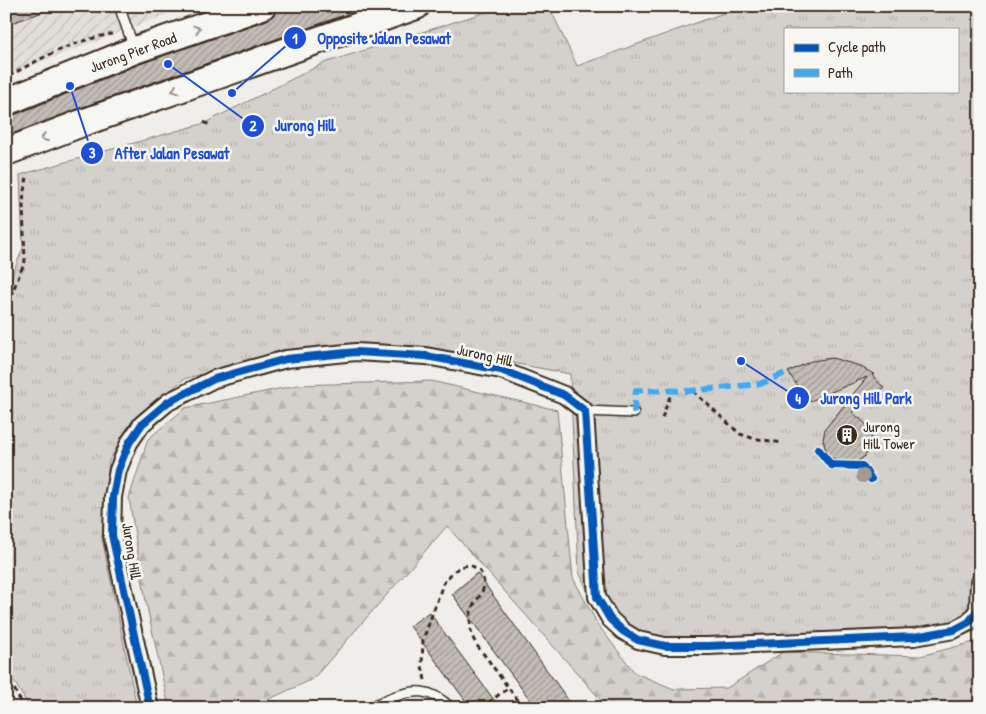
<svg xmlns="http://www.w3.org/2000/svg" width="986" height="714" font-family="'Patrick Hand',sans-serif">
<style>
.industrial{fill:url(#industrial-furrows)}
.forest{fill:url(#forest-firs);stroke:#887e75}
.park{fill:url(#park-tufts);stroke:#887e75;fill-rule:evenodd}
.building{fill:url(#building-hatch);stroke:#3b2a1e}
.lines{fill:none;stroke-linecap:round;stroke-linejoin:round}
.lane-casing{stroke:#3b2a1e;stroke-width:12}
.street-casing{stroke:#3b2a1e;stroke-width:20}
.primary-casing{stroke:#3b2a1e;stroke-width:30}
.path{stroke:#3b2a1e;stroke-width:3;stroke-dasharray:5 4;stroke-linecap:butt}
.lane{stroke:#f6f6f2;stroke-width:9}
.street{stroke:#f6f6f2;stroke-width:16}
.primary{stroke:#f6f6f2;stroke-width:26}
.quiet{stroke:#3fa9f5;stroke-width:6;stroke-dasharray:12 6;stroke-linecap:butt}
.cycleway-casing{stroke:#f6f6f2;stroke-width:11}
.cycleway{stroke:#0057b8;stroke-width:8}
.tree{fill:#a19992}
.oneway{stroke:#989088}
.labels{text-anchor:middle;dominant-baseline:central;stroke-width:5;stroke-linejoin:round;paint-order:stroke}
.street-label{font-size:15px;fill:#3b2a1e;stroke:#f6f6f2}
.poi-label{font-size:15px;fill:#3b2a1e;stroke:#f6f6f2;text-anchor:start}
.leader{fill:none;stroke:#1d4ed8;stroke-width:2}
.callout-dot{fill:#1d4ed8;stroke:#f6f6f2;stroke-width:2}
.mark-label{font-size:15px;text-anchor:middle;font-weight:bold;fill:#fff}
.callout-label{font-size:16px;text-anchor:middle;font-weight:bold;fill:#1d4ed8;stroke:#f6f6f2;stroke-width:5;stroke-linejoin:round;paint-order:stroke}
</style>
<defs>
<pattern id="industrial-furrows" width="10" height="10" patternUnits="userSpaceOnUse" patternTransform="scale(1.25)"><rect width="10" height="10" fill="#e2dfdb"/><path d="M-1 1l2-2M0 10L10 0M9 11l2-2" fill="none" stroke="#c3c0bc"/></pattern>
<pattern id="forest-firs" width="22" height="20" patternUnits="userSpaceOnUse" patternTransform="scale(1.25)"><rect width="22" height="20" fill="#d4d1cc"/><path d="M5 1l3.5 6h-7zM16 11l3.5 6h-7z" fill="#b7b4af"/></pattern>
<pattern id="park-tufts" width="24" height="20" patternUnits="userSpaceOnUse" patternTransform="scale(1.25)"><rect width="24" height="20" fill="#d4d1cc"/><path d="M3 7l-1-3M5 7V3M7 7l1-3M15 17l-1-3M17 17v-4M19 17l1-3" fill="none" stroke="#b7b4af"/></pattern>
<pattern id="building-hatch" width="6" height="6" patternUnits="userSpaceOnUse" patternTransform="scale(1.25)"><rect width="6" height="6" fill="#c2bdb7"/><path d="M-1 1l2-2M0 6l6-6M5 7l2-2" fill="none" stroke="#9f9a94"/></pattern>
</defs>
<rect width="100%" height="100%" fill="#efeeea"/>
<filter id="ink" filterUnits="userSpaceOnUse"><feTurbulence type="fractalNoise" baseFrequency=".02" numOctaves="2"/><feDisplacementMap in="SourceGraphic" scale="10" xChannelSelector="R" yChannelSelector="G"/><feConvolveMatrix kernelMatrix="1 2 1 2 8 2 1 2 1" color-interpolation-filters="sRGB"/></filter>
<g filter="url(#ink)">
<path class="industrial" d="M 6,6 L 190,6 L 6,75 Z"/>
<path class="forest" d="M 431,381 L 557,410 L 573,578 L 598,625 L 635,673 L 674,689 L 727,688 L 783,652 L 920,656 L 974,642 L 980,639 L 980,708 L 608,708 L 447,526 L 313,679 L 250,708 L 169,708 L 146,602 L 129,498 L 148,439 L 185,408 L 298,385 Z"/>
<path class="park" d="M 505,6 L 549,6 L 577,66 L 743,6 L 980,6 L 980,629 L 959,637 L 915,646 L 776,644 L 689,656 L 641,647 L 601,619 L 579,572 L 570,374 L 455,352 L 278,353 L 184,379 L 136,419 L 109,460 L 102,538 L 137,708 L 30,708 L 6,668 L 6,290 L 23,248 L 20,175 L 205,123 L 324,63 ZM 785,29 L 957,29 L 957,91 L 785,91 Z"/>
<path class="building" d="M 6,6 L 54,6 L 54,8 L 6,25 Z
M 277,6 L 370,6 L 77,109 L 6,136 L 6,117 L 12,116 L 140,64 L 267,20 L 274,15 L 277,9 Z
M 832,358 L 857,365 L 874,374 L 872,375 L 884,388 L 852,412 L 867,425 L 872,440 L 870,449 L 863,458 L 854,463 L 839,463 L 827,454 L 823,440 L 825,429 L 867,377 L 808,402 L 788,372 L 811,361 Z
M 477,573 L 574,708 L 536,708 L 452,594 Z
M 429,612 L 500,708 L 471,708 L 410,626 Z"/>
<g class="lines">
<g class="lane-casing">
<path id="lane" d="M 119,6 L 134,48
M 585,411 L 634,413
M 370,708 C 376,704 382,702 388,699 C 414,688 431,688 451,708"/>
</g>
<g class="street-casing">
<path id="street" d="M 150,708 L 112,535 L 113,497 L 118,470 L 129,443 L 142,424 L 168,402 L 214,379 L 286,359 L 356,352 L 426,356 L 501,370 L 564,395 L 585,411 L 597,597 L 610,619 L 623,631 L 638,640 L 665,646 L 708,646 L 914,637 L 954,630 L 969,622 L 978,610 L 979,582"/>
</g>
<g class="primary-casing">
<path id="primary" d="M 6,102 L 135,50 L 262,6
M 6,152 L 82,123 L 416,6"/>
</g>
<path class="path" d="M 9,76 C 41,58 75,40 112,34
M 204,122 L 211,126
M 6,304 L 12,293 L 25,261 L 23,205 L 24,191 L 27,178
M 693,391 L 740,434 L 752,438 L 783,443
M 662,418 L 672,391
M 6,673 L 24,708
M 425,680 L 422,666 L 423,640 L 443,584 C 447,578 452,572 459,568 C 465,565 471,564 477,569 C 480,571 482,574 483,578 C 488,593 473,600 471,612 C 470,620 470,628 472,635 C 475,645 483,653 489,661 C 500,677 512,692 523,708
M 481,708 L 508,688"/>
<use href="#lane" class="lane"/>
<use href="#street" class="street"/>
<use href="#primary" class="primary"/>
<path class="quiet" d="M 634,413 L 636,390 L 689,391 L 760,384 L 788,372"/>
<g class="cycleway-casing">
<path id="cycleway" d="M 818,449 L 831,465 L 862,466 L 871,479
M 150,708 L 112,535 L 113,497 L 118,470 L 129,443 L 142,424 L 168,402 L 214,379 L 286,359 L 356,352 L 426,356 L 501,370 L 564,395 L 585,411 L 597,597 L 610,619 L 623,631 L 638,640 L 665,646 L 708,646 L 914,637 L 954,630 L 969,622 L 978,610 L 979,582"/>
</g>
<use href="#cycleway" class="cycleway"/>
</g>
<circle class="tree" cx="863" cy="476" r="7"/>
<defs><path id="oneway-chevron" d="M-2-3.5L2.5 0L-2 3.5" fill="none" stroke-width="1.6" stroke-linecap="round" stroke-linejoin="round" transform="scale(1.25)"/></defs>
<g class="oneway">
<use href="#oneway-chevron" transform="translate(197 29) rotate(-19)"/>
<use href="#oneway-chevron" transform="translate(175 90) rotate(161)"/>
<use href="#oneway-chevron" transform="translate(44 138) rotate(159)"/>
</g>
</g>
<defs>
<g id="building-disc" transform="scale(1.125)"><circle r="9.5" fill="#3b2a1e" stroke="#f6f6f2"/><path d="M-4-6H4V6H1V3H-1V6H-4ZM-2.5-4.3h1.7v1.8h-1.7ZM.8-4.3h1.7v1.8H.8ZM-2.5-1h1.7V.8h-1.7ZM.8-1h1.7V.8H.8Z" fill="#fff"/></g>
</defs>
<g fill-rule="evenodd">
<use href="#building-disc" x="847" y="435"/>
</g>
<g class="labels">
<g class="street-label">
<text transform="translate(133 52) rotate(-20)">Jurong Pier Road</text>
<text transform="translate(485 355) rotate(13)">Jurong Hill</text>
<text transform="translate(132 551) rotate(81)">Jurong Hill</text>
</g>
<g class="poi-label">
<text x="863" y="426">Jurong<tspan x="863" dy="17">Hill Tower</tspan></text>
</g>
</g>
<path class="leader" d="M232 93L295 38M168 64L253 126M70 86L92 153M741 361L798 398"/>
<g class="callout-dot">
<circle cx="232" cy="93" r="5"/>
<circle cx="168" cy="64" r="5"/>
<circle cx="70" cy="86" r="5"/>
<circle cx="741" cy="361" r="5"/>
<circle cx="295" cy="38" r="12"/>
<circle cx="253" cy="126" r="12"/>
<circle cx="92" cy="153" r="12"/>
<circle cx="798" cy="398" r="12"/>
</g>
<g class="mark-label">
<text x="295" y="44">1</text>
<text x="253" y="131">2</text>
<text x="92" y="158">3</text>
<text x="798" y="404">4</text>
</g>
<g class="callout-label">
<text x="384" y="44">Opposite Jalan Pesawat</text>
<text x="305" y="131">Jurong Hill</text>
<text x="172" y="159">After Jalan Pesawat</text>
<text x="866" y="404">Jurong Hill Park</text>
</g>
<rect width="986" height="714" fill="none" stroke="#f6f6f2" stroke-width="25"/>
<rect x="12" y="12" width="961" height="689" fill="none" stroke="#3b2a1e" stroke-width="2" filter="url(#ink)"/>
<rect x="784" y="28" width="175" height="65" fill="#f6f6f2" stroke="#aba49d"/>
<rect x="794" y="44" width="25" height="8" fill="#0057b8" stroke="#aba49d"/>
<text x="828" y="52" font-size="15" fill="#3b2a1e">Cycle path</text>
<rect x="794" y="69" width="25" height="8" fill="#3fa9f5" stroke="#aba49d"/>
<text x="828" y="78" font-size="15" fill="#3b2a1e">Path</text>
</svg>
